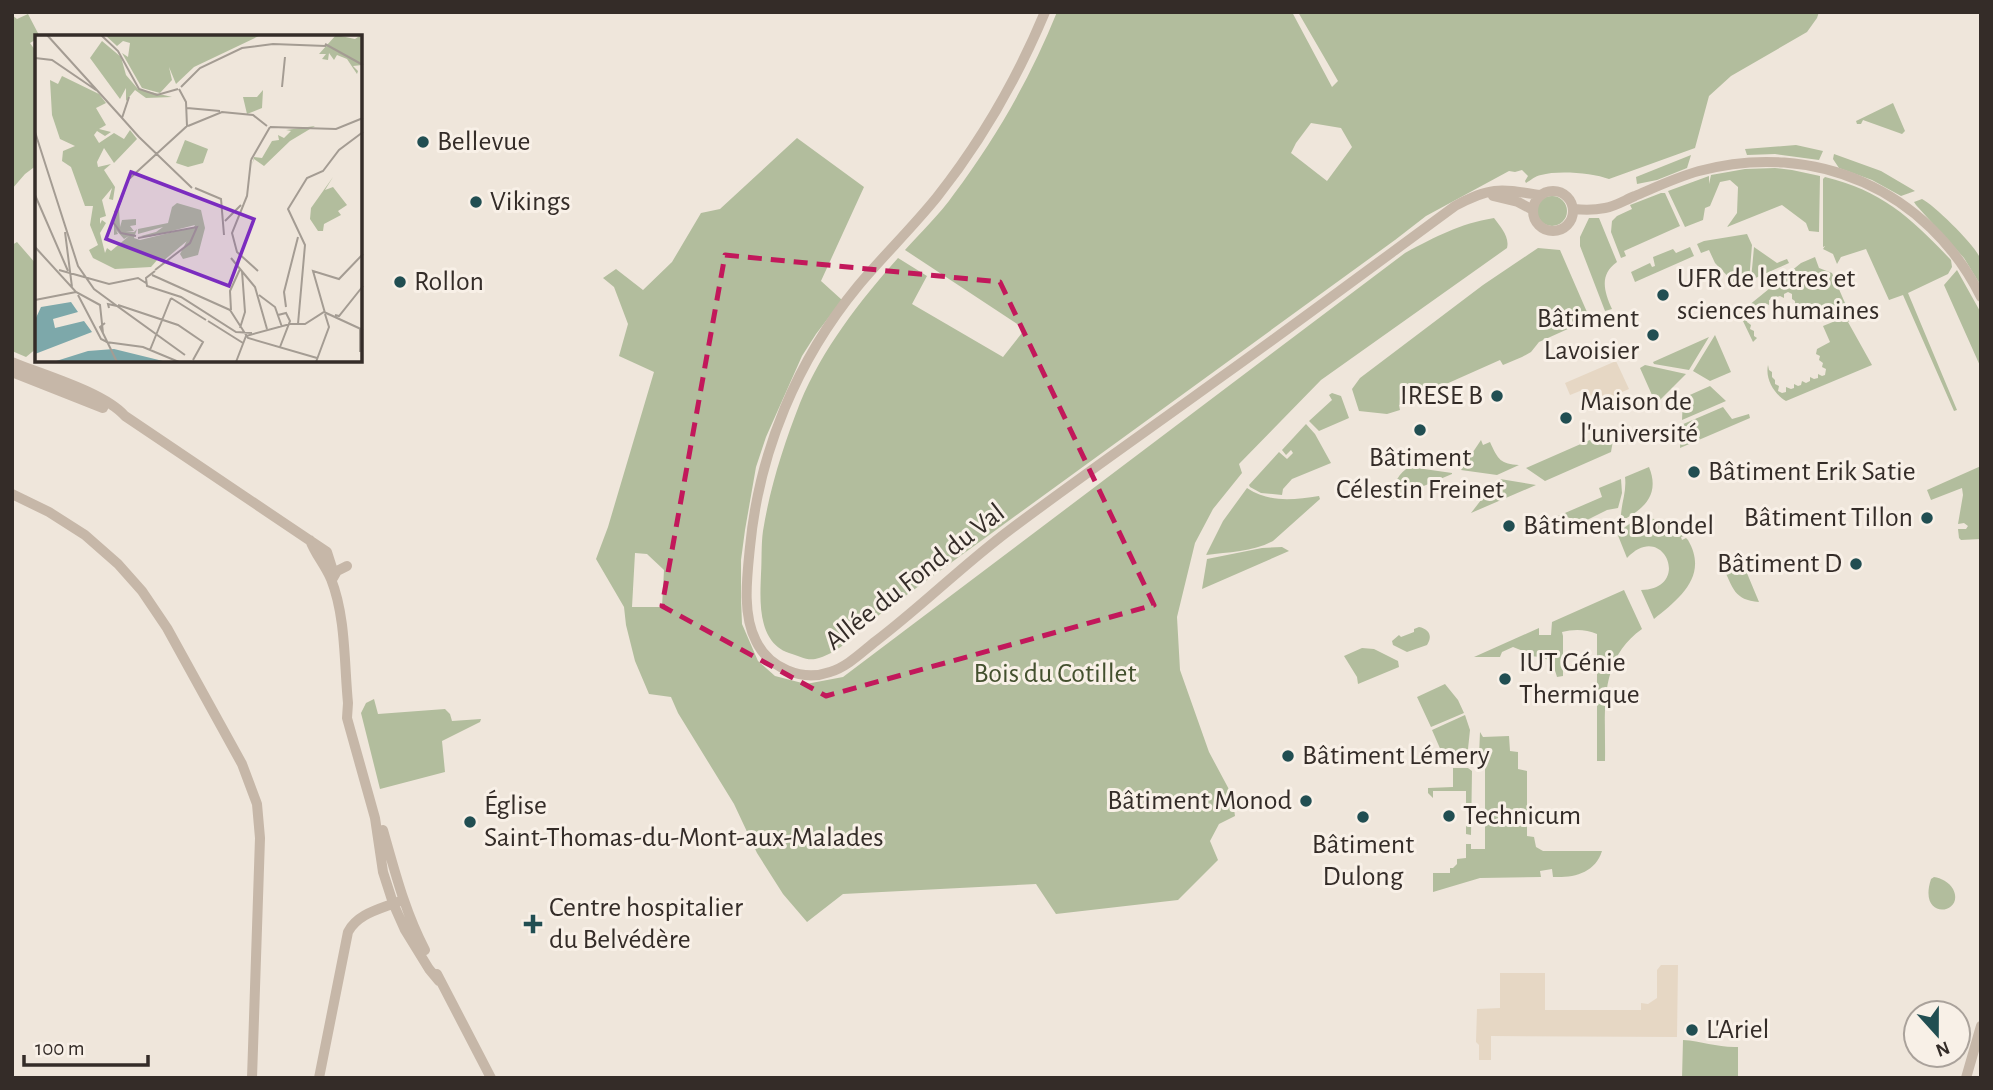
<svg xmlns="http://www.w3.org/2000/svg" width="1993" height="1090" font-family="'Alegreya Sans',sans-serif">
<style>
.green{fill:#b2bd9d;fill-rule:evenodd}
.plaza{fill:#e6d7c4}
.lines{fill:none;stroke-linecap:round;stroke-linejoin:round}
.tertiary{stroke:#c6b7a8;stroke-width:10}
.marked{fill:none;stroke:#c2185b;stroke-width:5;stroke-dasharray:14 9;stroke-linejoin:round}
.poi-dot{fill:#214e52;stroke:#f8f0e7;stroke-width:2.5}
.labels{text-anchor:middle;dominant-baseline:central;stroke-width:6;stroke-linejoin:round;paint-order:stroke}
.poi-label{font-size:28px;fill:#342c28;stroke:#f8f0e7;text-anchor:start}
.street-label{font-size:28px;fill:#342c28;stroke:#f8f0e7}
.park-label{font-size:28px;fill:#43502e;stroke:#f8f0e7}
.inset-road{fill:none;stroke:#a49c93;stroke-width:2}
.view{fill:#7b2cbf;fill-opacity:0.15;stroke:#7b2cbf;stroke-width:3.5}
.inset-edge{fill:none;stroke:#342c28;stroke-width:3.5}
</style>
<rect width="100%" height="100%" fill="#efe6db"/>
<path class="green" d="M 1057,12 L 1292,12 L 1332,87 L 1338,81 L 1298,12 L 1819,12 L 1817,18 L 1807,32 L 1731,76 L 1709,96 L 1695,148 L 1609,179 C 1593,173 1558,170 1541,175 C 1535,176 1531,180 1526,183 L 1525,181 L 1528,176 L 1522,170 L 1515,172 L 1509,171 L 1426,216 L 1395,240 L 875,618 C 859,631 840,652 819,658 C 808,662 800,656 789,653 C 757,642 760,600 761,574 C 762,560 761,545 763,531 C 770,487 784,444 800,403 C 823,348 859,302 898,258 L 927,276 L 912,304 L 1003,357 L 1025,329 L 905,250 C 921,232 940,214 954,194 C 996,138 1031,77 1057,12 ZM 1311,123 L 1341,128 L 1352,147 L 1327,181 L 1291,153 L 1296,143 Z
M 28,14 L 40,37 L 37,37 L 37,39 L 30,43 L 35,50 L 37,51 L 37,165 L 25,174 L 12,189 L 12,15 L 17,19 Z
M 1893,103 L 1905,131 L 1902,134 L 1863,120 L 1861,124 L 1857,124 L 1856,121 Z
M 797,138 L 864,187 L 821,281 L 842,300 L 816,334 L 802,356 L 766,437 L 756,467 L 745,530 L 741,560 L 741,599 L 742,624 L 758,661 L 775,676 L 806,684 L 843,677 L 1405,253 C 1437,236 1459,224 1494,218 C 1500,226 1510,237 1507,248 L 1321,380 L 1239,464 L 1242,473 L 1213,509 L 1195,543 L 1177,617 L 1180,670 L 1209,752 L 1232,795 L 1235,816 L 1219,824 L 1210,841 L 1218,860 L 1178,900 L 1056,914 L 1036,884 L 843,894 L 807,922 L 783,894 L 757,853 L 734,804 L 678,713 L 671,697 L 649,694 L 635,661 L 626,625 L 624,607 L 596,559 L 608,527 L 654,372 L 619,356 L 628,324 L 614,287 L 603,278 L 616,269 L 643,290 L 672,262 L 701,213 L 720,209 ZM 635,553 L 647,554 L 664,570 L 662,607 L 632,607 Z
M 1796,145 L 1823,151 L 1819,160 L 1775,154 L 1747,155 L 1745,149 Z
M 1834,154 L 1881,171 L 1915,191 L 1901,196 L 1872,180 L 1839,168 L 1833,159 Z
M 1691,155 L 1687,168 L 1657,180 L 1637,184 L 1636,177 Z
M 1775,168 L 1792,170 L 1820,176 L 1819,232 L 1809,231 L 1806,223 L 1782,205 L 1727,227 L 1737,213 L 1738,187 L 1730,180 L 1720,182 L 1710,206 L 1705,208 L 1703,220 L 1685,227 L 1668,191 L 1709,176 L 1709,184 L 1711,175 L 1745,169 Z
M 1825,177 C 1883,191 1912,219 1951,260 L 1952,267 L 1948,274 L 1908,293 L 1957,410 L 1954,411 L 1903,295 L 1889,300 L 1866,249 L 1841,257 L 1837,264 L 1833,254 L 1823,249 L 1825,246 L 1823,247 L 1823,179 Z
M 1661,193 L 1665,193 L 1680,226 L 1624,251 L 1626,256 L 1621,258 L 1611,232 L 1612,221 L 1617,216 L 1632,209 L 1630,205 Z
M1537 211a15 15 0 1 1 30 0a15 15 0 1 1-30 0Z
M 1922,199 C 1934,205 1975,245 1980,258 C 1983,266 1981,277 1981,286 L 1964,258 L 1916,205 L 1914,202 Z
M 1589,218 L 1599,218 L 1617,262 C 1599,275 1604,291 1612,309 L 1605,311 L 1580,246 L 1580,237 Z
M 1747,234 L 1752,245 L 1749,281 L 1737,286 L 1715,263 L 1709,250 L 1701,253 L 1697,244 L 1704,241 Z
M 17,242 L 37,265 L 37,348 L 26,357 L 12,351 L 12,245 Z
M 1690,247 L 1694,256 L 1635,282 L 1631,272 L 1650,263 L 1652,267 L 1655,266 L 1653,257 L 1673,249 L 1676,253 Z
M 1754,247 L 1777,263 L 1787,259 L 1789,263 L 1751,280 Z
M 1538,248 L 1560,250 L 1590,319 L 1539,342 L 1531,352 L 1522,357 L 1503,365 L 1500,360 L 1399,405 L 1400,410 L 1387,414 L 1359,411 L 1352,389 L 1360,378 L 1483,285 Z
M 1815,257 L 1819,268 L 1832,273 L 1848,310 L 1835,315 L 1831,311 L 1804,321 L 1801,320 L 1801,315 L 1798,313 L 1798,308 L 1795,306 L 1795,301 L 1792,299 L 1792,294 L 1788,292 L 1784,294 L 1784,298 L 1780,296 L 1777,297 L 1776,302 L 1772,299 L 1769,300 L 1769,305 L 1765,303 L 1761,304 L 1760,308 L 1756,306 L 1753,308 L 1752,312 L 1749,309 L 1745,311 L 1745,316 L 1748,318 L 1747,322 L 1751,325 L 1750,329 L 1754,331 L 1754,336 L 1757,338 L 1753,342 L 1742,319 L 1743,310 L 1801,263 Z
M 1957,270 L 1981,313 L 1981,368 L 1944,285 Z
M 1850,315 L 1853,319 L 1848,322 L 1872,365 L 1786,401 C 1774,394 1765,379 1768,365 L 1769,370 L 1772,372 L 1772,377 L 1775,380 L 1775,384 L 1779,386 L 1778,391 L 1782,393 L 1786,392 L 1786,387 L 1791,389 L 1794,388 L 1794,384 L 1798,386 L 1801,385 L 1802,381 L 1806,383 L 1810,381 L 1810,377 L 1814,379 L 1818,378 L 1818,374 L 1822,376 L 1825,375 L 1826,369 L 1822,367 L 1823,363 L 1819,360 L 1820,356 L 1816,354 L 1817,349 L 1830,342 L 1823,326 Z
M 1715,335 L 1731,372 L 1710,381 L 1693,371 Z
M 1709,337 L 1689,370 L 1654,364 L 1653,362 Z
M 1645,365 L 1686,374 L 1656,404 L 1640,368 Z
M 1710,386 L 1726,401 L 1682,420 L 1683,398 Z
M 1332,393 L 1341,396 L 1349,418 L 1319,431 L 1309,421 L 1332,400 L 1329,395 Z
M 1723,407 L 1732,419 L 1749,414 L 1750,418 L 1680,448 L 1681,425 Z
M 1306,424 L 1315,434 L 1331,463 L 1292,479 L 1283,489 L 1282,495 L 1261,493 L 1250,487 L 1249,485 L 1279,452 L 1287,459 L 1293,453 L 1291,450 L 1286,455 L 1282,450 Z
M 1615,429 L 1611,452 L 1545,481 L 1526,468 Z
M 1481,440 L 1483,445 L 1490,442 C 1498,460 1501,464 1519,465 L 1497,475 L 1461,470 Z
M 1981,466 L 1981,539 L 1961,540 L 1959,538 L 1958,529 L 1966,529 L 1968,526 L 1964,523 L 1958,524 L 1963,495 L 1962,488 L 1931,500 L 1927,490 Z
M 1410,467 L 1452,473 L 1452,474 L 1393,499 C 1392,487 1398,472 1410,467 Z
M 1649,467 C 1660,494 1645,509 1621,521 C 1620,505 1627,493 1625,477 Z
M 1500,479 L 1536,485 L 1471,513 L 1495,482 Z
M 1621,479 L 1622,493 L 1618,508 L 1607,510 L 1581,523 L 1565,516 L 1558,516 L 1602,497 L 1599,488 Z
M 1247,488 C 1270,503 1293,500 1319,496 L 1320,499 L 1273,541 C 1253,552 1229,552 1206,555 L 1223,521 Z
M 1644,518 C 1660,518 1673,525 1684,536 L 1681,537 L 1682,540 L 1686,538 L 1688,540 C 1709,576 1679,599 1654,619 L 1641,590 C 1693,589 1663,519 1627,558 L 1617,533 L 1632,522 Z
M 1282,547 L 1289,551 L 1202,589 L 1207,559 L 1262,548 Z
M 1744,566 L 1759,602 C 1734,600 1733,588 1723,567 Z
M 1624,590 L 1642,629 C 1597,661 1606,712 1605,761 L 1597,761 L 1597,634 C 1586,629 1573,629 1562,632 L 1563,636 L 1563,676 L 1557,677 C 1552,657 1546,657 1525,656 L 1523,651 L 1513,647 L 1502,652 L 1500,657 L 1474,657 L 1539,628 L 1539,635 L 1551,635 L 1552,622 Z
M 1419,627 C 1429,629 1433,636 1427,645 L 1407,652 L 1393,645 L 1392,641 L 1399,635 L 1401,637 L 1414,632 L 1414,629 Z
M 1362,648 L 1374,649 L 1398,661 L 1399,667 L 1358,684 L 1357,677 L 1344,656 Z
M 1445,684 L 1458,700 L 1464,713 L 1431,727 L 1417,697 Z
M 374,699 L 378,714 L 445,709 L 450,714 L 452,721 L 481,719 L 480,722 L 442,741 L 445,772 L 380,789 L 361,713 L 366,703 Z
M 1465,715 L 1470,730 L 1468,749 L 1456,756 L 1447,759 L 1442,753 L 1432,730 Z
M 1480,732 L 1483,737 L 1509,736 L 1510,751 L 1518,752 L 1518,769 L 1527,771 L 1527,836 L 1534,837 L 1536,847 L 1543,851 L 1602,851 C 1595,873 1574,878 1553,877 L 1552,869 L 1540,871 L 1541,877 L 1480,878 L 1433,892 L 1433,873 L 1450,873 L 1450,868 L 1453,868 L 1457,864 L 1457,859 L 1466,858 L 1466,844 L 1471,844 L 1471,849 L 1485,849 L 1485,756 L 1479,756 Z
M 1453,768 L 1468,768 L 1472,771 L 1471,835 L 1466,834 L 1466,791 L 1433,791 L 1433,798 L 1428,793 L 1428,788 L 1453,787 Z
M 1934,877 C 1941,878 1949,882 1953,889 C 1966,914 1917,922 1931,879 Z
M 1683,1040 C 1702,1041 1719,1048 1738,1047 L 1738,1078 L 1682,1078 Z"/>
<path class="plaza" d="M 1616,361 L 1629,389 L 1592,405 L 1585,389 L 1570,395 L 1565,383 Z
M 1661,965 L 1678,965 L 1677,1037 L 1491,1036 L 1491,1060 L 1479,1060 L 1479,1045 L 1476,1042 L 1477,1009 L 1500,1008 L 1500,973 L 1545,973 L 1545,1010 L 1641,1010 L 1641,1003 L 1648,1004 L 1657,998 L 1657,970 Z"/>
<g class="lines">
<path class="tertiary" d="M 1045,12 C 1017,79 982,140 937,197 C 912,228 883,256 858,286 C 797,360 759,452 750,547 C 747,577 742,614 756,641 C 769,668 802,682 830,672 C 847,667 862,652 876,641 C 922,606 964,564 1011,529 C 1079,478 1148,430 1217,380 C 1297,323 1376,264 1455,206 C 1491,186 1501,189 1540,195
M1533 211a20 20 0 1 1 40 0a20 20 0 1 1-40 0Z
M 1493,196 L 1518,202 L 1533,210
M 1574,209 C 1584,210 1595,210 1605,208 C 1616,206 1625,200 1635,196 C 1656,187 1677,177 1699,171 C 1814,140 1928,190 1981,297
M 12,362 C 43,375 104,392 125,416 L 327,552 L 334,574
M 12,372 L 103,408
M 12,494 L 49,512 L 85,535 L 118,564 L 142,591 L 167,628 L 242,764 L 257,804 L 260,838 L 252,1078
M 310,540 C 315,554 325,565 331,579 C 346,617 344,663 348,703 L 347,718 L 375,818 L 383,872 L 393,903 L 405,930 L 429,969 L 439,981
M 333,578 L 337,571 L 347,566
M 383,830 C 395,872 405,912 425,950
M 437,974 L 491,1078
M 319,1078 L 348,932 C 358,913 381,909 400,901
M 1966,1078 L 1981,1026"/>
</g>
<path class="marked" d="M 725,255 L 1000,282 L 1154,605 L 826,696 L 662,606 Z"/>
<g class="poi-dot">
<circle cx="423" cy="142" r="7"/>
<circle cx="476" cy="202" r="7"/>
<circle cx="400" cy="282" r="7"/>
<circle cx="1663" cy="295" r="7"/>
<circle cx="1653" cy="335" r="7"/>
<circle cx="1497" cy="396" r="7"/>
<circle cx="1566" cy="418" r="7"/>
<circle cx="1420" cy="430" r="7"/>
<circle cx="1694" cy="472" r="7"/>
<circle cx="1927" cy="518" r="7"/>
<circle cx="1509" cy="526" r="7"/>
<circle cx="1856" cy="564" r="7"/>
<circle cx="1505" cy="679" r="7"/>
<circle cx="1288" cy="756" r="7"/>
<circle cx="1306" cy="801" r="7"/>
<circle cx="1449" cy="816" r="7"/>
<circle cx="1363" cy="817" r="7"/>
<circle cx="470" cy="822" r="7"/>
<path d="M529.5 913.5h7v7h7v7h-7v7h-7v-7h-7v-7h7z"/>
<circle cx="1692" cy="1030" r="7"/>
</g>
<g class="labels">
<g class="poi-label">
<text x="437" y="142">Bellevue</text>
<text x="490" y="202">Vikings</text>
<text x="1677" y="279">UFR de lettres et<tspan x="1677" dy="32">sciences humaines</tspan></text>
<text x="414" y="282">Rollon</text>
<text x="1639" y="319" text-anchor="end">Bâtiment<tspan x="1639" dy="32">Lavoisier</tspan></text>
<text x="1483" y="396" text-anchor="end">IRESE B</text>
<text x="1580" y="402">Maison de<tspan x="1580" dy="32">l'université</tspan></text>
<text x="1420" y="458" text-anchor="middle">Bâtiment<tspan x="1420" dy="32">Célestin Freinet</tspan></text>
<text x="1708" y="472">Bâtiment Erik Satie</text>
<text x="1913" y="518" text-anchor="end">Bâtiment Tillon</text>
<text x="1523" y="526">Bâtiment Blondel</text>
<text x="1842" y="564" text-anchor="end">Bâtiment D</text>
<text x="1519" y="663">IUT Génie<tspan x="1519" dy="32">Thermique</tspan></text>
<text x="1302" y="756">Bâtiment Lémery</text>
<text x="1292" y="801" text-anchor="end">Bâtiment Monod</text>
<text x="484" y="806">Église<tspan x="484" dy="32">Saint-Thomas-du-Mont-aux-Malades</tspan></text>
<text x="1463" y="816">Technicum</text>
<text x="1363" y="845" text-anchor="middle">Bâtiment<tspan x="1363" dy="32">Dulong</tspan></text>
<text x="549" y="908">Centre hospitalier<tspan x="549" dy="32">du Belvédère</tspan></text>
<text x="1706" y="1030">L'Ariel</text>
</g>
<g class="street-label">
<text transform="translate(915 577) rotate(-38)">Allée du Fond du Val</text>
</g>
<g class="park-label">
<text x="1055" y="674">Bois du Cotillet</text>
</g>
</g>
<g transform="translate(35 35)">
<rect width="327" height="327" fill="#efe6db"/>
<path d="M 70,0 L 226,0 L 159,32 L 141,49 L 134,32 L 137,45 L 125,58 L 107,53 L 87,18 L 93,22 L 95,8 L 88,6 L 82,11 ZM 301,0 L 320,4 L 326,0 L 327,30 L 318,31 L 323,36 L 322,39 L 312,24 L 302,20 L 299,25 L 294,18 L 293,25 L 287,24 L 291,19 L 284,19 ZM 67,6 L 86,22 L 91,40 L 103,54 L 137,62 L 111,63 L 100,55 L 91,66 L 91,53 L 85,64 L 55,23 ZM 27,41 L 64,59 L 71,68 L 61,73 L 71,90 L 64,94 L 76,97 L 70,101 L 62,96 L 59,100 L 64,108 L 79,98 L 89,104 L 95,95 L 102,104 L 79,128 L 69,113 L 62,127 L 63,132 L 76,129 L 69,135 L 80,152 L 78,165 L 74,164 L 77,153 L 67,165 L 71,181 L 65,183 L 65,189 L 67,185 L 71,188 L 65,198 L 70,218 L 72,213 L 76,216 L 94,201 L 89,204 L 81,195 L 83,199 L 79,200 L 79,176 L 84,174 L 85,192 L 87,185 L 101,184 L 101,190 L 95,191 L 99,196 L 91,197 L 99,197 L 102,194 L 99,203 L 105,205 L 159,192 L 159,200 L 127,227 L 123,224 L 116,232 L 80,234 L 58,223 L 54,215 L 63,210 L 55,190 L 58,171 L 50,171 L 36,132 L 27,126 L 28,116 L 40,111 L 25,104 L 17,80 L 15,45 L 23,49 ZM 228,55 L 227,73 L 212,79 L 208,62 L 222,62 ZM 280,91 L 255,106 L 229,131 L 219,124 L 217,130 L 219,122 L 227,123 L 237,106 L 244,105 L 243,100 L 249,103 L 256,96 L 251,95 ZM 150,105 L 173,114 L 168,128 L 153,132 L 141,128 ZM 298,142 L 290,155 L 298,152 L 312,170 L 303,176 L 306,180 L 289,189 L 288,196 L 283,196 L 275,184 L 276,173 ZM 142,168 L 166,175 L 170,193 L 163,220 L 148,224 L 145,219 L 160,190 L 113,202 L 106,201 L 121,197 L 128,192 L 103,199 L 103,194 L 133,188 L 137,172 Z" fill="#b2bd9d"/>
<path d="M 36,267 L 43,277 L 18,284 L 20,293 L 49,286 L 57,297 L 0,319 L 0,285 L 6,272 ZM 79,314 L 132,327 L 18,327 L 53,316 Z" fill="#7da8aa"/>
<path class="inset-road" d="M 12,0 L 88,84M 66,0 L 83,16 L 104,54 L 122,60 L 143,54M 290,9 L 328,30M 0,23 L 17,25 L 61,55M 146,52 L 165,33 L 207,13 L 238,9 L 291,11M 247,52 L 250,22M 94,62 L 87,83 L 104,102M 152,73 L 185,76M 153,91 L 187,77 L 218,80 L 232,91M 235,92 L 301,94 L 328,83M 0,97 L 43,231 L 59,254 L 82,271M 104,102 L 157,153M 216,125 L 212,161 L 197,198 L 202,217 L 223,236M 216,125 L 235,92M 94,144 L 152,91 L 151,67 L 144,54M 93,145 L 78,187 L 86,198 L 101,201M 160,153 L 186,164 L 189,200M 0,160 L 33,236M 190,186 L 206,170M 30,197 L 37,252M 103,203 L 162,192 L 155,208 L 120,235M 0,212 L 41,257 L 65,270 L 68,298M 196,223 L 220,252 L 232,294M 24,235 L 74,249 L 103,243 L 111,248M 120,236 L 111,243 L 112,251 L 146,262 L 201,297 L 217,298M 117,240 L 195,275M 43,260 L 66,304 L 74,308M 224,260 L 240,272 L 247,292M 136,263 L 171,285M 0,265 L 41,257M 83,270 L 143,290 L 168,307 L 158,325M 251,272 L 249,257 L 263,202M 74,273 L 73,269 L 82,271 L 150,320M 195,275 L 213,303 L 282,323M 196,275 L 195,256 L 205,234M 290,278 L 278,236 L 304,244 L 328,219M 243,280 L 251,278 L 255,286 L 245,312M 300,280 L 304,281 L 328,251M 173,286 L 208,308M 70,288 L 65,292 L 82,327M 263,289 L 270,210 L 253,174 L 272,143 L 288,136 L 304,115 L 328,97M 205,293 L 210,277 L 207,236M 71,307 L 108,312 L 144,327M 115,315 L 136,263M 325,317 L 325,294M 201,327 L 211,301 L 255,289 L 270,289 L 289,277 L 328,295M 281,327 L 294,292 L 290,279"/>
<path class="view" d="M 96,137 L 219,184 L 194,251 L 71,204 Z"/>
<rect width="327" height="327" class="inset-edge"/>
</g>
<rect width="1993" height="1090" fill="none" stroke="#342c28" stroke-width="28"/>
<g transform="translate(1937 1034) rotate(159)"><circle r="33" fill="#f8f0e7" stroke="#aaa29b" stroke-width="2"/>
<path d="M0-5L12 26L0 18L-12 26Z" fill="#214e52"/>
<text y="-10" font-size="19" font-weight="bold" text-anchor="middle" fill="#342c28">N</text>
</g>
<path d="M24 1055v10h124v-10" fill="none" stroke="#342c28" stroke-width="3.5"/>
<text x="35" y="1055" font-size="21" fill="#342c28" stroke="#f8f0e7" stroke-width="5" paint-order="stroke">100 m</text>
</svg>
